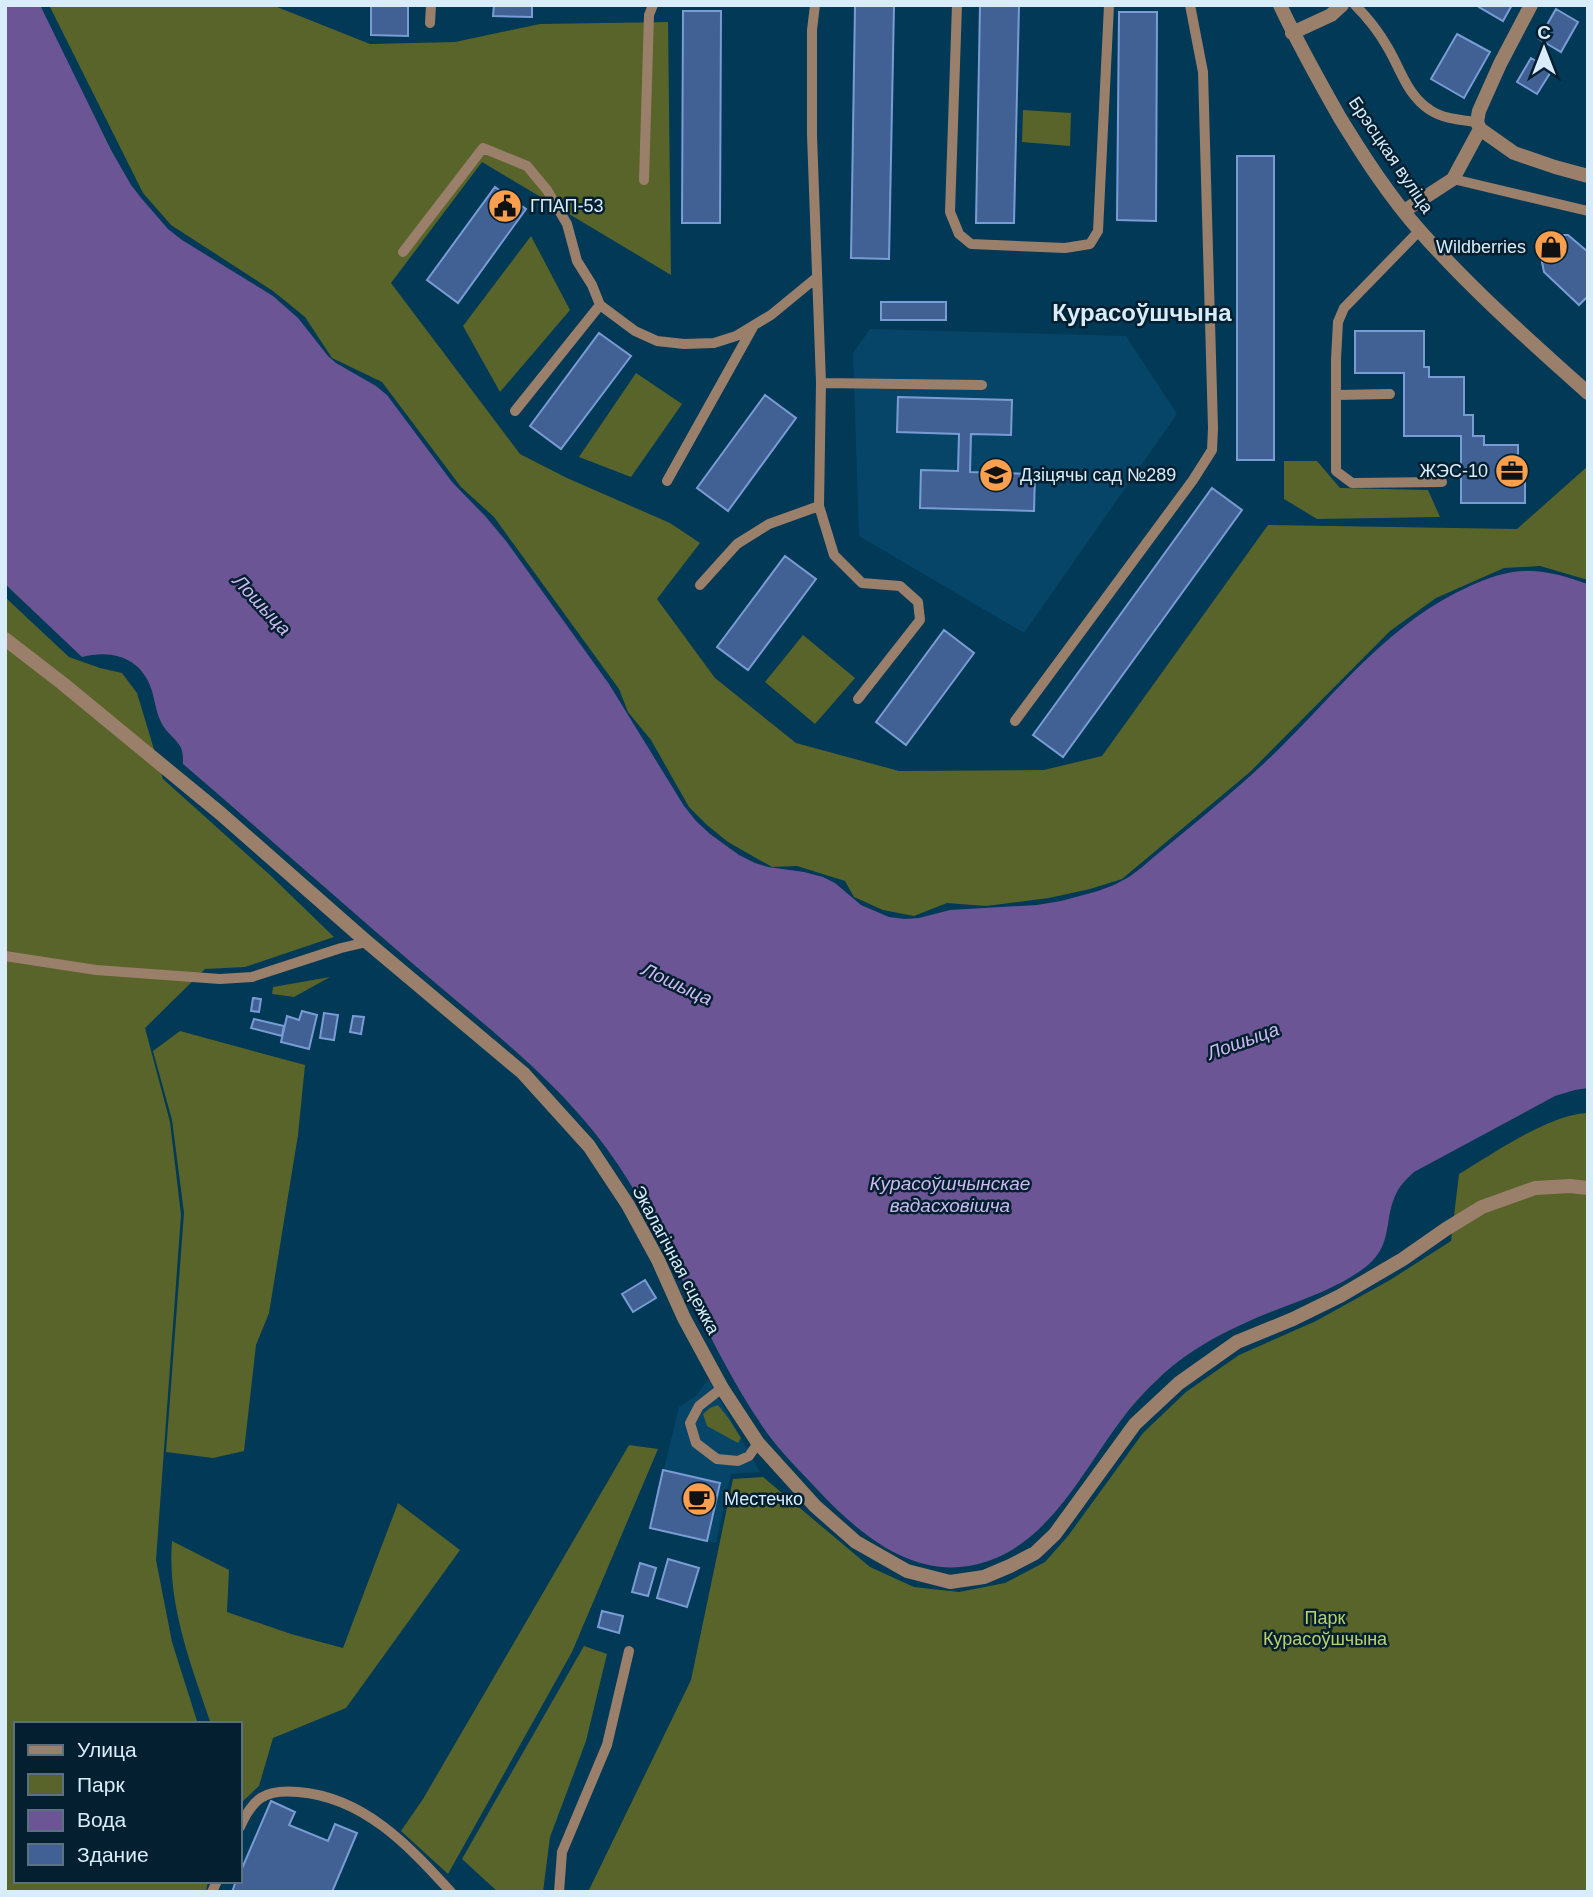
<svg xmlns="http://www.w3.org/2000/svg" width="1593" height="1897" font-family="Arial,sans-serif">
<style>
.built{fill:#064567}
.green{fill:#586429}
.water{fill:#6c5594}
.building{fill:#416195;stroke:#799cd4;stroke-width:2}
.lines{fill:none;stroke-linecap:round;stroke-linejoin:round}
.lane{stroke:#9a7f6a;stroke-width:10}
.street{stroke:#9a7f6a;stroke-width:14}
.labels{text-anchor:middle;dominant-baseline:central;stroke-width:5;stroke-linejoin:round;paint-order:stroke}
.street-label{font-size:18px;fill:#d9ecfa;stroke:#041f2f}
.poi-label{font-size:18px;fill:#d9ecfa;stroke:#041f2f;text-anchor:start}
.park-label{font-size:18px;fill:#bbd16a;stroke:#041f2f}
.water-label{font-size:19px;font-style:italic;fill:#ccbaf1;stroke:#041f2f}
.district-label{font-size:24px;font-weight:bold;fill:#d9ecfa;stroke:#041f2f}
</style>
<rect width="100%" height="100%" fill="#013956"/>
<path class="built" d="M 870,329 L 1126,336 L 1177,414 L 1024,633 L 859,536 L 853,353 Z
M 708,1379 L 760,1472 L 731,1474 L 716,1543 L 650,1528 L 679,1407 L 697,1395 Z"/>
<path class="green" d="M 49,5 L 272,5 L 370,44 L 455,42 L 540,24 L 668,22 L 671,275 L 482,162 L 391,283 L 520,454 L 567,478 L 670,523 L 700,543 L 657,599 L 715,678 L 796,743 L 899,771 L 1044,770 L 1102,756 L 1268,525 L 1517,529 L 1588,466 L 1588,580 L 1540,566 L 1504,568 L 1436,598 L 1390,631 L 1250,772 L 1122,879 L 1090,889 L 1049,898 L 986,906 L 947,903 L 914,916 L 883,910 L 854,897 L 845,881 L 797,866 L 772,867 L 728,842 L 707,825 L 689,807 L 651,740 L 628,712 L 619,689 L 494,517 L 461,487 L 382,382 L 332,358 L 305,317 L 273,291 L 171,225 L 143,193 Z
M 1023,110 L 1071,113 L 1070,146 L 1022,142 Z
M 531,236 L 570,310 L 500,392 L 463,326 Z
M 636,373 L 682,404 L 631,477 L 579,457 Z
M 1284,461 L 1317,461 L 1340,488 L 1428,490 L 1440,517 L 1317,519 L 1284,499 Z
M 5,597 L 69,657 L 100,668 L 122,673 L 137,693 L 163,779 L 270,875 L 334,937 L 245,967 L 205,969 L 145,1028 L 170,1122 L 181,1215 L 156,1560 L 172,1642 L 198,1724 L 16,1724 L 16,1881 L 208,1881 L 206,1892 L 5,1892 Z
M 803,635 L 855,678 L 815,724 L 765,682 Z
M 330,977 L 294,997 L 272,994 L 273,987 Z
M 180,1031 L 305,1065 L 298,1135 L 269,1313 L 256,1345 L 244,1451 L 213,1458 L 166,1452 L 184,1213 L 172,1120 L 153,1051 Z
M 1588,1113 L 1588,1892 L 588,1892 L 691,1680 L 733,1479 L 763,1477 L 870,1567 L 914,1587 L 959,1592 L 1005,1583 L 1045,1562 L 1068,1536 L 1143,1433 L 1186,1392 L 1239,1355 L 1316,1321 L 1390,1280 L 1451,1241 L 1459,1174 C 1493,1154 1549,1114 1588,1113 Z
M 718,1405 L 729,1419 L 741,1438 L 738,1443 L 707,1426 L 703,1414 L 710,1408 Z
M 629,1445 L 658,1449 L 572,1652 L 448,1874 L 401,1831 L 423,1799 Z
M 398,1503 L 460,1550 L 346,1708 L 273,1738 L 259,1786 L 240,1804 L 240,1724 L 211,1724 C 191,1665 167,1604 172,1541 L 229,1570 L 227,1612 L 291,1634 L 343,1648 Z
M 584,1646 L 607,1654 L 586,1741 L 550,1837 L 543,1892 L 498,1892 L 462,1859 Z"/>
<path class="water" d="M 5,5 L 40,5 L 111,150 L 131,185 L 142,199 L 168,229 L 182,240 L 273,296 L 298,318 L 328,356 L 336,363 L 376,386 L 387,395 L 452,482 L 486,517 L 506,541 L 609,684 L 684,806 L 696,821 L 710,834 L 739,855 L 755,863 L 768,867 L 804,872 L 823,877 L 835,883 L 861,905 L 889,917 L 905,919 L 919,918 L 950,910 L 1037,905 L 1061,901 L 1098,891 L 1114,885 L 1129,877 L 1141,868 C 1187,829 1235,792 1278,750 C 1338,691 1391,621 1470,586 C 1488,578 1506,571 1526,571 C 1547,570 1567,577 1588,584 L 1588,1088 L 1575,1090 L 1555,1096 L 1414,1172 C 1408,1178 1401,1184 1397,1192 C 1383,1218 1394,1243 1368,1265 C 1344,1285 1310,1297 1281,1308 C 1237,1325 1192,1346 1158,1379 C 1145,1391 1133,1404 1122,1419 C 1081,1473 1047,1549 974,1565 C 909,1579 855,1530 814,1486 C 798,1469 781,1452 767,1433 C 700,1338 667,1223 594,1132 C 542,1067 474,1017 412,963 C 335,897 260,830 183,764 C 183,759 183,752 181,748 C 177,739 166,733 161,722 C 156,712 155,701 152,691 C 142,658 113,649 82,657 L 5,584 Z"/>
<path class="building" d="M 371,5 L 408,5 L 408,36 L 371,35 Z
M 494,5 L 532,5 L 532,17 L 493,16 Z
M 855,5 L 894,5 L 889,259 L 851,258 Z
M 980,5 L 1019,5 L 1014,223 L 976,223 Z
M 1480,5 L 1512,5 L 1503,21 L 1479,7 Z
M 1556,9 L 1578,22 L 1561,52 L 1539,39 Z
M 683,11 L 721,11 L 720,223 L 682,223 Z
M 1119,12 L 1157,12 L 1156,221 L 1117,220 Z
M 1457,34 L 1490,52 L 1464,98 L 1431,79 Z
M 1531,58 L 1552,70 L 1537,94 L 1517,82 Z
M 1237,156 L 1274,156 L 1274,460 L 1237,460 Z
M 495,187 L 526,209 L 458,303 L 427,280 Z
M 1552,235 L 1568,235 L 1588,252 L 1588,296 L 1579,305 L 1544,272 L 1539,247 Z
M 881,302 L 946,302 L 946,320 L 881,320 Z
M 1355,331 L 1424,331 L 1424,367 L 1429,367 L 1429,377 L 1464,377 L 1464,415 L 1473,415 L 1473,436 L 1484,436 L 1484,445 L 1518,445 L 1518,481 L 1525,481 L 1525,503 L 1461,503 L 1461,436 L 1404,436 L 1404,373 L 1355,373 Z
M 599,333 L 631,356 L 561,449 L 530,426 Z
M 765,395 L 796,418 L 728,511 L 697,488 Z
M 898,397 L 1012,400 L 1011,435 L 971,434 L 970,472 L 1035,474 L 1034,511 L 920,508 L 921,470 L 958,471 L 959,434 L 897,432 Z
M 1212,488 L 1242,510 L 1063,757 L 1033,735 Z
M 785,556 L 816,579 L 748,670 L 717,647 Z
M 944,630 L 974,653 L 906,745 L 876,722 Z
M 253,998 L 261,999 L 259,1012 L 251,1011 Z
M 302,1011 L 317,1015 L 309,1049 L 281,1042 L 287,1016 L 299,1020 Z
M 324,1013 L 338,1015 L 334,1040 L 320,1038 Z
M 353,1016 L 364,1017 L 361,1034 L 350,1032 Z
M 254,1019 L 284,1026 L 282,1036 L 251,1028 Z
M 645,1280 L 656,1298 L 633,1312 L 622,1294 Z
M 663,1470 L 720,1483 L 707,1541 L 650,1528 Z
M 668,1559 L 699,1568 L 687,1607 L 657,1598 Z
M 640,1563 L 656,1568 L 648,1596 L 632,1592 Z
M 602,1611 L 623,1616 L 619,1633 L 598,1627 Z
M 271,1801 L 295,1812 L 289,1825 L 328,1841 L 335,1824 L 357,1833 L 332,1892 L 232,1892 L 236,1881 L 240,1881 L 240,1873 Z"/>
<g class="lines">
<path class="lane" d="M 815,5 L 812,30 L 812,135 L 821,383 L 819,506 L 834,555 L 862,583 L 900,586 L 918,602 L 920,620 L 858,699
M 957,5 L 950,212 L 959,234 L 971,244 L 1065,248 L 1090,244 L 1098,231 L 1109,5
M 1355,5 C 1368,18 1379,32 1388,48 C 1401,70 1407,95 1430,110 C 1443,119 1462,120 1477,122
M 430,23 L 431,5
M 1453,179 L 1588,211
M 644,180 L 649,15 L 653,5
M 1419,231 L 1344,308 L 1338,322 L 1336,359 L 1336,471 L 1352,483 L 1442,482
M 403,252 L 483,148 L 527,166 L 547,190 L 567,224 L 577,261 L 592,285 L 600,305 L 635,331 L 657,341 L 684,344 L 714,343 L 736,336 L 771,315 L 816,278
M 821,383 L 982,385
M 1336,395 L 1390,394
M 515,411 L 600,305
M 667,481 L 753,327
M 700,585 L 737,544 L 769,524 L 819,506
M 1015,721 L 1193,480 L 1212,450 L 1213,428 L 1203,72 L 1190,5
M 5,956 L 96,970 L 220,979 L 252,977 L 341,948 L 367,942
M 722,1388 L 699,1406 L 690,1423 L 696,1443 L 717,1459 L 738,1461 L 749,1456 L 758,1443
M 240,1827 C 253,1798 265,1789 298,1792 C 364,1797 409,1846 451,1892
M 212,1892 L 217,1881
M 559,1892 L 562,1852 L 607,1745 L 629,1651"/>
<path class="street" d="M 1280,5 C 1298,44 1319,81 1340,118 C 1364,157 1389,196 1420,231 C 1471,289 1530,341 1588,393
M 1292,33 L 1331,15 L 1342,5
M 1480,129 L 1477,122 L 1479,111 L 1500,64 L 1531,5
M 1404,211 L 1453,179 L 1480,129 L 1514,153 L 1555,167 L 1588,176
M 5,639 L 62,683 L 220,813 L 367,942 L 523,1073 L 589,1146 L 628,1205 L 658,1260 L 684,1318 L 722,1388 L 758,1443 L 815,1506 L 856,1542 L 907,1571 L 950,1582 L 984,1577 L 1010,1566 L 1035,1553 L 1055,1534 L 1135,1424 L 1179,1383 L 1237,1342 L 1293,1319 L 1340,1296 L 1403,1259 L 1446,1229 L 1482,1207 L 1535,1188 L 1570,1186 L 1588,1188"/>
</g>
<defs>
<g id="civic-disc" transform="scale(1.75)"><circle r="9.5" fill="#fa9f4e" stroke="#041f2f"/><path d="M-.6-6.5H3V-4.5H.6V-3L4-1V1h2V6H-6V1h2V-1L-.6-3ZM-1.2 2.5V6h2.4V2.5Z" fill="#111"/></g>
<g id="shop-disc" transform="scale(1.75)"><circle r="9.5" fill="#fa9f4e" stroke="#041f2f"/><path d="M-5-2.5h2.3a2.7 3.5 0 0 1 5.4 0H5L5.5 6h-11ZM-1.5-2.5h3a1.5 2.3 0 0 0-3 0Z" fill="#111"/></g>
<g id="office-disc" transform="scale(1.75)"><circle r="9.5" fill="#fa9f4e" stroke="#041f2f"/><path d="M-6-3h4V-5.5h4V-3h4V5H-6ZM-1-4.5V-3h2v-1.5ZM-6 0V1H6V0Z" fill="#111"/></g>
<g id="school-disc" transform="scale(1.75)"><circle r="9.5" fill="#fa9f4e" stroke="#041f2f"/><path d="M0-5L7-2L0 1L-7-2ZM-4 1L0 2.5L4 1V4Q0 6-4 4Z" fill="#111"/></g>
<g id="cafe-disc" transform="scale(1.75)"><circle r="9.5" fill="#fa9f4e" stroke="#041f2f"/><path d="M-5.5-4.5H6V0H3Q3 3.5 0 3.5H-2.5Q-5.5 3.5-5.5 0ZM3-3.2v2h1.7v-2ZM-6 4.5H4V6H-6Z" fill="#111"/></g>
</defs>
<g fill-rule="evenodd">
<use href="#civic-disc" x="505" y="206"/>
<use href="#shop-disc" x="1551" y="247"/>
<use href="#office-disc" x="1512" y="471"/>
<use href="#school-disc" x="996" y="475"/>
<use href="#cafe-disc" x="699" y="1499"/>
</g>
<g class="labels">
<g class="street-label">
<text transform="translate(1391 155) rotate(56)">Брэсцкая вуліца</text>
<text transform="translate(676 1260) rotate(62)">Экалагічная сцежка</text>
</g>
<g class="poi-label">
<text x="530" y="206">ГПАП-53</text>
<text x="1526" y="247" text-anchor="end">Wildberries</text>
<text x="1488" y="471" text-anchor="end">ЖЭС-10</text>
<text x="1020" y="475">Дзіцячы сад №289</text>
<text x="724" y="1499">Местечко</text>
</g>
<g class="park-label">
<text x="1325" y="1618">Парк<tspan x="1325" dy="21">Курасоўшчына</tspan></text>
</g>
<g class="water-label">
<text transform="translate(262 605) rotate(47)">Лошыца</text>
<text transform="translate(677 984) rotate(25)">Лошыца</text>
<text transform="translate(1243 1041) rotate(-20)">Лошыца</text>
<text x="950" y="1183">Курасоўшчынскае<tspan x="950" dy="22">вадасховішча</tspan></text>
</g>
<g class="district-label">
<text x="1142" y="312">Курасоўшчына</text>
</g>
</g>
<rect width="1593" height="1897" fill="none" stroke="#d9ecfa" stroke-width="14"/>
<rect x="14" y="1722" width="228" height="161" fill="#041f2f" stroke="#597180" stroke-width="2"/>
<rect x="28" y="1745" width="35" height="10" fill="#9a7f6a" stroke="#597180" stroke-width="2"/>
<text x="77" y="1757" font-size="21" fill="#d9ecfa">Улица</text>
<rect x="28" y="1774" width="35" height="21" fill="#586429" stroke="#597180" stroke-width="2"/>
<text x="77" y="1792" font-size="21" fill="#d9ecfa">Парк</text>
<rect x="28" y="1810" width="35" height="21" fill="#6c5594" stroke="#597180" stroke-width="2"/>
<text x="77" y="1827" font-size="21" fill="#d9ecfa">Вода</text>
<rect x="28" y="1844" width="35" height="21" fill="#416195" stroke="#597180" stroke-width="2"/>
<text x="77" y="1862" font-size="21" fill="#d9ecfa">Здание</text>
<g transform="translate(1544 49)" stroke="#041f2f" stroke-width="5" paint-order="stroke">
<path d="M0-5L12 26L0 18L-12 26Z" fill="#d9ecfa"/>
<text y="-10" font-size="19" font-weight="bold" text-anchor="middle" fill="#d9ecfa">С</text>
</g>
</svg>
